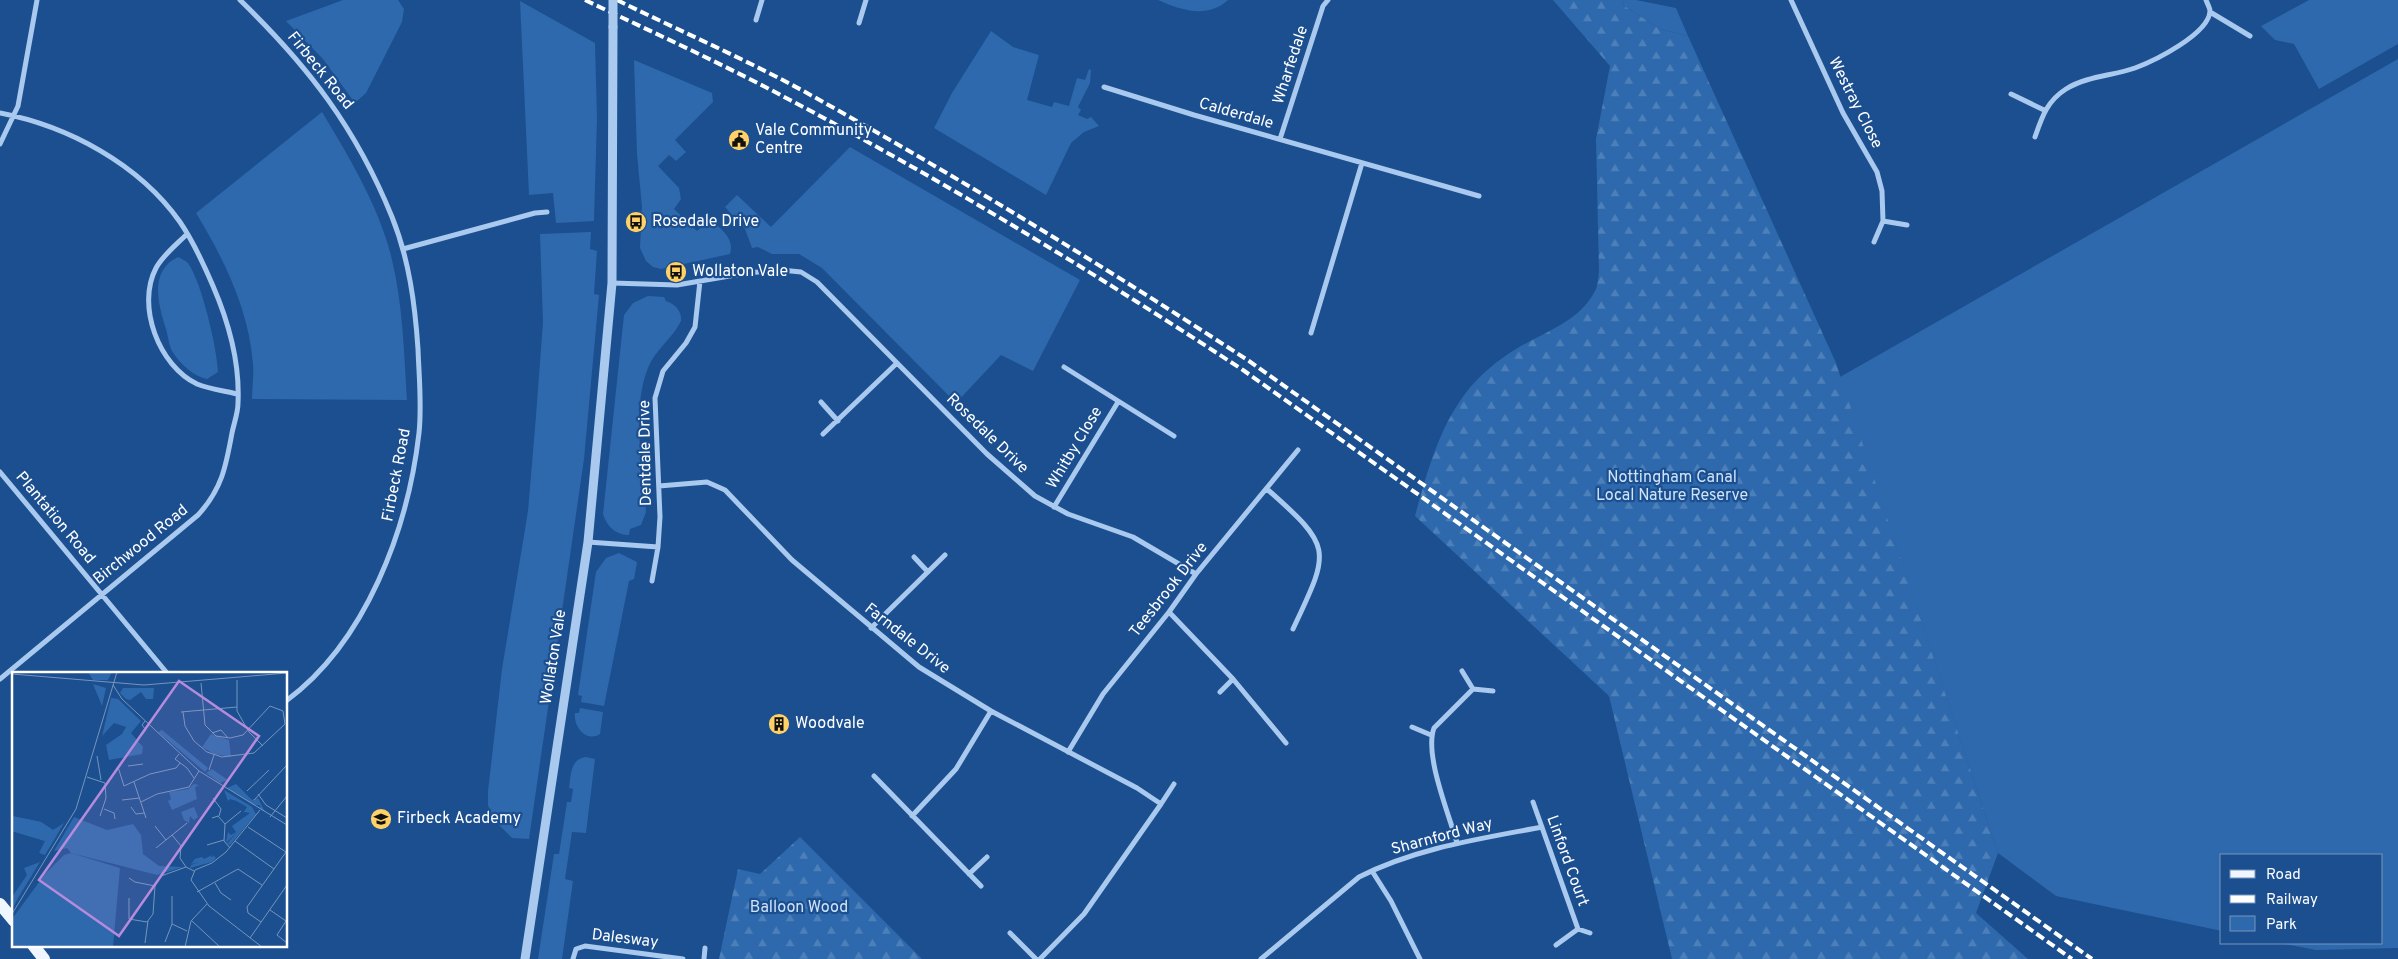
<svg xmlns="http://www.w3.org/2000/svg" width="2398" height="959" font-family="Overpass,sans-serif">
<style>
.green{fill:#2e69ad}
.forest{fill:url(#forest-firs)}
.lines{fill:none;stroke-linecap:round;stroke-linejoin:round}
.minor{stroke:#a9c9ee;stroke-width:5}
.tertiary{stroke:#a9c9ee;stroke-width:9}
.primary{stroke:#f0f6ff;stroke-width:12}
.rail{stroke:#fff;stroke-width:4;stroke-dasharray:9 4;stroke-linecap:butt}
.tertiary-bridge{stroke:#a9c9ee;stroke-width:9}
.labels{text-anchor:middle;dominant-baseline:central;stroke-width:4.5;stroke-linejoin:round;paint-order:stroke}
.street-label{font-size:16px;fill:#fff;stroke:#1b4f8f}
.poi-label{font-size:16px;fill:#fff;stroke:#1b4f8f;text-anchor:start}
.park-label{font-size:16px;fill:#cfe3fa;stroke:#1b4f8f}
.inset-road{fill:none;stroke:#7695bc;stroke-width:1}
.view{fill:#b68bdc;fill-opacity:0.15;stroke:#b68bdc;stroke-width:2.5}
.inset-edge{fill:none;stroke:#fff;stroke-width:2.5}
</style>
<defs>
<pattern id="forest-firs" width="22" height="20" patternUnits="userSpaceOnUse" patternTransform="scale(1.25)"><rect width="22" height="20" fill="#2e69ad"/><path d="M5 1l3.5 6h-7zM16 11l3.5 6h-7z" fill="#4d80b9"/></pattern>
</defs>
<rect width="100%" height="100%" fill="#1b4f8f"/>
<path class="green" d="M 343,0 L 398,0 L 404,9 L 402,22 L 366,93 L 356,102 L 352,99 L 323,59 L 286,21 Z
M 1158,0 L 1228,0 C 1208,19 1180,10 1158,0 Z
M 1624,0 L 1636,0 L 1676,8 L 1688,36 L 1660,29 L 1623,5 Z
M 2309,0 L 2398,0 L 2398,44 L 2319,89 L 2294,44 L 2275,40 L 2261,26 Z
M 520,1 L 595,43 L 597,118 L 594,221 L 556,223 L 553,193 L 529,195 Z
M 991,31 L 1013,47 L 1039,55 L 1027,100 L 1052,107 L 1054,102 L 1069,106 L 1077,78 L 1085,80 L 1089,69 L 1091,70 L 1090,83 L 1078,107 L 1081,110 L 1078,115 L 1087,119 L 1091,117 L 1099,126 L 1084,132 L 1071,143 L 1046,195 L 934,128 L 952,93 Z
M 2398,59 L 2398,948 L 2316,950 L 2279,943 L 2382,943 L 2382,855 L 2222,855 L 2222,931 L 2056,896 L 1998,853 L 1840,377 Z
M 634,60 L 712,93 L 713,102 L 675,140 L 686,152 L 676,161 L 669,155 L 658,166 L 679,188 L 681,199 L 674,209 L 697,231 L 711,219 C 721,230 735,238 730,254 L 661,269 L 653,267 L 646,261 L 640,248 L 642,207 L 637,154 Z
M 322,112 C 348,155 381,210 392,260 C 403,305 404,354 407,400 L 252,399 C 252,388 254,376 253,364 C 249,310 224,259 196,213 Z
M 850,147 L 1080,280 L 1033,371 L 1001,355 L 956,403 L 822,268 L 799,254 L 772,254 L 758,247 L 752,248 L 745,229 L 725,207 L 737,195 L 771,227 Z
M 591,232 L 590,249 L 597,251 L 594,294 L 599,295 L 584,459 L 529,839 L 512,838 L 493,819 L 488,805 L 488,791 L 502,669 L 528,511 L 536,416 L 543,322 L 540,234 Z
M 178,257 C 181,259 185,260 188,263 C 202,283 217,348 218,372 L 207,379 C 193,376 180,364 172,351 C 169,345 168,336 166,329 C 158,304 149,271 178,257 Z
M 648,296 L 664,297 L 666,301 C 675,304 682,311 681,321 C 672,339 655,350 648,368 C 631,410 643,468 646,512 L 641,525 L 630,529 L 629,535 C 616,535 607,527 603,514 L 624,315 L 633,303 Z
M 619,553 L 637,562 L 634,579 L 629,581 L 604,706 L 581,702 L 582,696 L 578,695 L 596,572 L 606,558 Z
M 580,708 L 603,712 L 600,734 C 586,743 573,726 575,713 L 579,713 Z
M 586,757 L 595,759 L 586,833 L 572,832 L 565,879 L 573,881 L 562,959 L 538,959 L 554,854 L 559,854 L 567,802 L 571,802 L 573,789 L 569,788 C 571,775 570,759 586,757 Z"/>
<path class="forest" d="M 1553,0 L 1624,0 L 1623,5 L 1660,29 L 1688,36 L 1836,363 L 1998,853 L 1976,913 L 2028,959 L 1672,959 L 1609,696 L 1415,516 C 1427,473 1438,430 1465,394 C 1478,376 1498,360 1516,349 C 1544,332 1579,322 1595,291 C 1598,286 1598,278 1599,272 L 1596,139 L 1610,66 Z
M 800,837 L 922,959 L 719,959 L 738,869 L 760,874 Z"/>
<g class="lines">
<path class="minor" d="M 240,0 C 308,66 356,128 392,217 C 409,259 415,304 418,349 C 419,377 422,405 419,433 C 408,529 366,642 286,701
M 1791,0 L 1843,113 L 1877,172 L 1882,191 L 1883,221 L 1874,242
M 2210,12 L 2250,36
M 756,20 L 762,0
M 859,23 L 866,0
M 1104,87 L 1194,115 L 1479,196
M 2011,94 L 2044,110
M 0,113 C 68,126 139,164 180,222 C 193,241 204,265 213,286 C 229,323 240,363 238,403 C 238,413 234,423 232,433 C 226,466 222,489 198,515 L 0,679
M 2035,137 C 2042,117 2047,101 2066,89 C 2087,76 2112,76 2135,68 C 2154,61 2209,34 2210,11 C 2210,8 2207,3 2206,0
M 1280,139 L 1323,6 L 1328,0
M 0,144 L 18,106 L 37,0
M 1883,221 L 1907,225
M 187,234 C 176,245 163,255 156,268 C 136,306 159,366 197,384 C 209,389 225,391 237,394
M 403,249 L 535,213 L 547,212
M 612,283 L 677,285 L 747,273 L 781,270 L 801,272 L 817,282 L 987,454 L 1035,496 L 1068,514 L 1133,537 L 1196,574
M 1311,333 L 1362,163
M 1064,367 L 1174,436
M 821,402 L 838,421
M 823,434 L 897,363
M 0,472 L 167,673
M 659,486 L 707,482 L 725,490 L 792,560 L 919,667 L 991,711 L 1137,788 L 1161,804 L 1084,914 L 1040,959
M 1267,489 C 1334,548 1330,550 1293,629
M 1054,507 L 1118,402
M 588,542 L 658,547 L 660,517 L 655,398 L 663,371 L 686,343 L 695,327 L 700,281
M 914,557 L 928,572
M 652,581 L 658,547
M 1169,612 L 1233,679 L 1286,743
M 871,628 L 945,555
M 1462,671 L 1473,689 L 1493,691
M 1220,692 L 1233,679
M 1412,727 L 1431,735
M 1068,752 L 1103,694 L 1169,612 L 1196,574 L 1298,450
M 874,776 L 981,886
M 1533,802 L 1578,929
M 1161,804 L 1174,784
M 912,816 L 956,769 L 991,711
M 1457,843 C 1449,814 1424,755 1434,728 L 1473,689
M 1372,871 L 1391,901 L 1420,959
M 969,874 L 987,857
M 1010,933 L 1036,959
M 1556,945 L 1578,929 L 1590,933
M 573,959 L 576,949 L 585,946 L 683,959
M 704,959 L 705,948
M 1261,959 L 1359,877 C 1416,848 1479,839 1542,827"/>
<path class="tertiary" d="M 525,959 L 588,542 L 612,283 L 613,27"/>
<path class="primary" d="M 0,904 L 14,921
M 33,945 L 44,959"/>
<path class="rail" d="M 585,0 C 654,33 723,64 790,100 C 946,182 1096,274 1243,370 L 2072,959
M 617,0 C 680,31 745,59 807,93 C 958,177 1105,267 1249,361 L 2092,959"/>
<path class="tertiary-bridge" d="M 613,0 L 613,27"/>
</g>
<defs>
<g id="civic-disc" transform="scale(1.125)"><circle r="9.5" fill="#ffd166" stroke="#1b4f8f"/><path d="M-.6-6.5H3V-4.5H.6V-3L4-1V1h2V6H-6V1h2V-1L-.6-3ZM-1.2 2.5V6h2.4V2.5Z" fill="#111"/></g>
<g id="bus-disc" transform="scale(1.125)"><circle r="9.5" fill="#ffd166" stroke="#1b4f8f"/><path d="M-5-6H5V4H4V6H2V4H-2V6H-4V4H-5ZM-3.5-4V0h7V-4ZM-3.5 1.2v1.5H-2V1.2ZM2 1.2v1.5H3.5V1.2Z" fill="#111"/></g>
<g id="building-disc" transform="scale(1.125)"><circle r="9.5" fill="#ffd166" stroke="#1b4f8f"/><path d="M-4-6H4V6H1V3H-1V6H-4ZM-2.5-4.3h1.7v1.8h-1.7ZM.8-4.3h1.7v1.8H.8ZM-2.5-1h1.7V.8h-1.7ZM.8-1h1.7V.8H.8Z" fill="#111"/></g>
<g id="school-disc" transform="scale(1.125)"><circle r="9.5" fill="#ffd166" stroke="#1b4f8f"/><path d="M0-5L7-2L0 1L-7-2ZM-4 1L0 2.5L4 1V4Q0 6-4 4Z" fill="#111"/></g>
</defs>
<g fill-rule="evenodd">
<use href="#civic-disc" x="739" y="140"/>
<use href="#bus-disc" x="636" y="222"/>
<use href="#bus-disc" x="676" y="272"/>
<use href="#building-disc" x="779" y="724"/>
<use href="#school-disc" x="381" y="819"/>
</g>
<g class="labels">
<g class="street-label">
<text transform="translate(1291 65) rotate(-72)">Wharfedale</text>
<text transform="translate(320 71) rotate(51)">Firbeck Road</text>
<text transform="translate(1855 103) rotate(63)">Westray Close</text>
<text transform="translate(1236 114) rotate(16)">Calderdale</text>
<text transform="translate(987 434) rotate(44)">Rosedale Drive</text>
<text transform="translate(1075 448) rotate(-59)">Whitby Close</text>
<text transform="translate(646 453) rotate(-91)">Dentdale Drive</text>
<text transform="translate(397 475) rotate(-79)">Firbeck Road</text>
<text transform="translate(55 518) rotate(50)">Plantation Road</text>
<text transform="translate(141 545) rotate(-39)">Birchwood Road</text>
<text transform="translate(1169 590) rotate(-52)">Teesbrook Drive</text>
<text transform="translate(907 639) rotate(38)">Farndale Drive</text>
<text transform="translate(554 657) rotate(-81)">Wollaton Vale</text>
<text transform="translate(1442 837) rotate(-15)">Sharnford Way</text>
<text transform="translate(1567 861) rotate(70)">Linford Court</text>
<text transform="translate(625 939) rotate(7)">Dalesway</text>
</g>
<g class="poi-label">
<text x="755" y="131">Vale Community<tspan x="755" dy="18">Centre</tspan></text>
<text x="652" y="222">Rosedale Drive</text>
<text x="692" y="272">Wollaton Vale</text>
<text x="795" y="724">Woodvale</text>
<text x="397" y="819">Firbeck Academy</text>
</g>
<g class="park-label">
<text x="1672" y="478">Nottingham Canal<tspan x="1672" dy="18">Local Nature Reserve</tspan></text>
<text x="799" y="908">Balloon Wood</text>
</g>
</g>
<g transform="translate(12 672)">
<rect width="275" height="275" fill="#1b4f8f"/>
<path d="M 150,58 L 196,96 L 193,100 L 146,60 ZM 199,62 L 217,68 L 219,85 L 202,82 L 190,75 ZM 200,97 L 216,108 L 208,111 L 194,101 ZM 182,112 L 187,113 L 183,115 L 185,127 L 160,138 L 156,129 L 159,127 L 157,120 L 176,117 ZM 224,112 L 240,128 L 246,126 L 253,140 L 247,136 L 249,134 L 240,132 L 215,116 ZM 212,118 L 240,135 L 244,142 L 218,173 L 215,172 L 226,159 L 214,171 L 216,160 L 219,163 L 224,160 L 220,154 L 238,141 L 232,140 L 235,135 L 221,127 L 224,129 L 218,127 L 216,129 ZM 182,135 L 186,145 L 182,148 L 178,144 L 177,151 L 172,148 L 169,140 ZM 0,144 L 29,150 L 41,158 L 52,151 L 40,171 L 0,159 ZM 59,181 L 108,196 L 101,275 L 0,275 L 0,247 L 33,202 L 52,183 ZM 200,183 L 198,186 L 188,189 L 202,184 L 204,186 L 200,190 L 178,196 L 179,193 L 187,190 L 179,192 L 183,187 L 190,185 L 192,187 Z" fill="#2e69ad"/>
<path d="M 76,0 L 100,0 L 96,8 L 81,8 ZM 81,12 L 94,16 L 90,34 ZM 111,16 L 142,16 L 141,27 L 134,27 L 129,20 L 118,28 L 114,27 L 108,21 ZM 99,26 L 106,27 L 129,49 L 119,61 L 131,75 L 130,82 L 97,88 L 94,73 L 110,62 L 114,55 L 102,51 L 90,64 ZM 0,144 L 29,150 L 41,158 L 40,161 L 0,149 ZM 62,145 L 95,158 L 121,152 L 129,163 L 131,182 L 147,194 L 171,195 L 145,203 L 59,181 L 55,176 L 42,179 ZM 0,155 L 41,165 L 46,161 L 33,183 L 27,181 L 33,169 L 0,159 ZM 28,190 L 6,226 L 0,238 L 0,225 L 15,203 L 12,196 Z" fill="#2e69ad"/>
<path class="inset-road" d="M 0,2 L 132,13 L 275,1M 225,8 L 225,39 L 237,60 L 251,74M 101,13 L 110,27 L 187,99 L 275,153M 169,40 L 225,35M 171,40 L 173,54 L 182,69 L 195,80 L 210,85 L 242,81 L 273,52 L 271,39 L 258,34 L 231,63 L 218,66 L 204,64 L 193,53 L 189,11M 200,61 L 209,58 L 216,66M 126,67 L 134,58 L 130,53 L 133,49M 167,82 L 163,87 L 175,96 L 182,106M 85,84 L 89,108M 116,94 L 131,92M 106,95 L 112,114 L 138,102 L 164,96 L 168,91M 197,98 L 202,83M 75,105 L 93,111 L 94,126 L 88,144M 122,110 L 134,146M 235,119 L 257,98M 246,122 L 254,133 L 275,146M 201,126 L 209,137 L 207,144M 110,128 L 128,126M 242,128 L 275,93M 129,130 L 145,122 L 177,115 L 187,99M 119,135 L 124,142 L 132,141M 92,137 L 102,141 L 103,147M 248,138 L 214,180 L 200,191 L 183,198 L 179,208 L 197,234 L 250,275M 258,145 L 275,124M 200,146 L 206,144 L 213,152 L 212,169 L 218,176M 213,152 L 229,139M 143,154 L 154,168M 236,155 L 274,180M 160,163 L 169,174 L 168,186 L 174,195M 223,169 L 262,197M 195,173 L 212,168M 144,176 L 175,151M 117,206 L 123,210 L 143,214M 203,211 L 209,221 L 219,228M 185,220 L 226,197 L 250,213M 160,224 L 160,252 L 175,259M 117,226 L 117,247 L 135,250 L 141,242 L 143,214 L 149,204 L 174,195 L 182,199M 258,238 L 274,249M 0,242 L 64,137 L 105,0M 180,249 L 208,275M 274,249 L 265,263 L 275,271M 249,250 L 236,241 L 235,235 L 274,180M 238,266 L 275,213M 153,270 L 160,252M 133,271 L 136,249M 173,275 L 179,249 L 195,232"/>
<path class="view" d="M 167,9 L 247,64 L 107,264 L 27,208 Z"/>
<rect width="275" height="275" class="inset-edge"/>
</g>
<rect x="2220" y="854" width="162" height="90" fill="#1b4f8f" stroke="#7695bc"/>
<rect x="2230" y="870" width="25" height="8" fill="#f0f6ff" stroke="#7695bc"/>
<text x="2266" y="879" font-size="15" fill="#ffffff">Road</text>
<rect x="2230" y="895" width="25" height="8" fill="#ffffff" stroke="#7695bc"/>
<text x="2266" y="904" font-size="15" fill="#ffffff">Railway</text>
<rect x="2230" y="916" width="25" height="15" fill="#2e69ad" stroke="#7695bc"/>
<text x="2266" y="929" font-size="15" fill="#ffffff">Park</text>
</svg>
